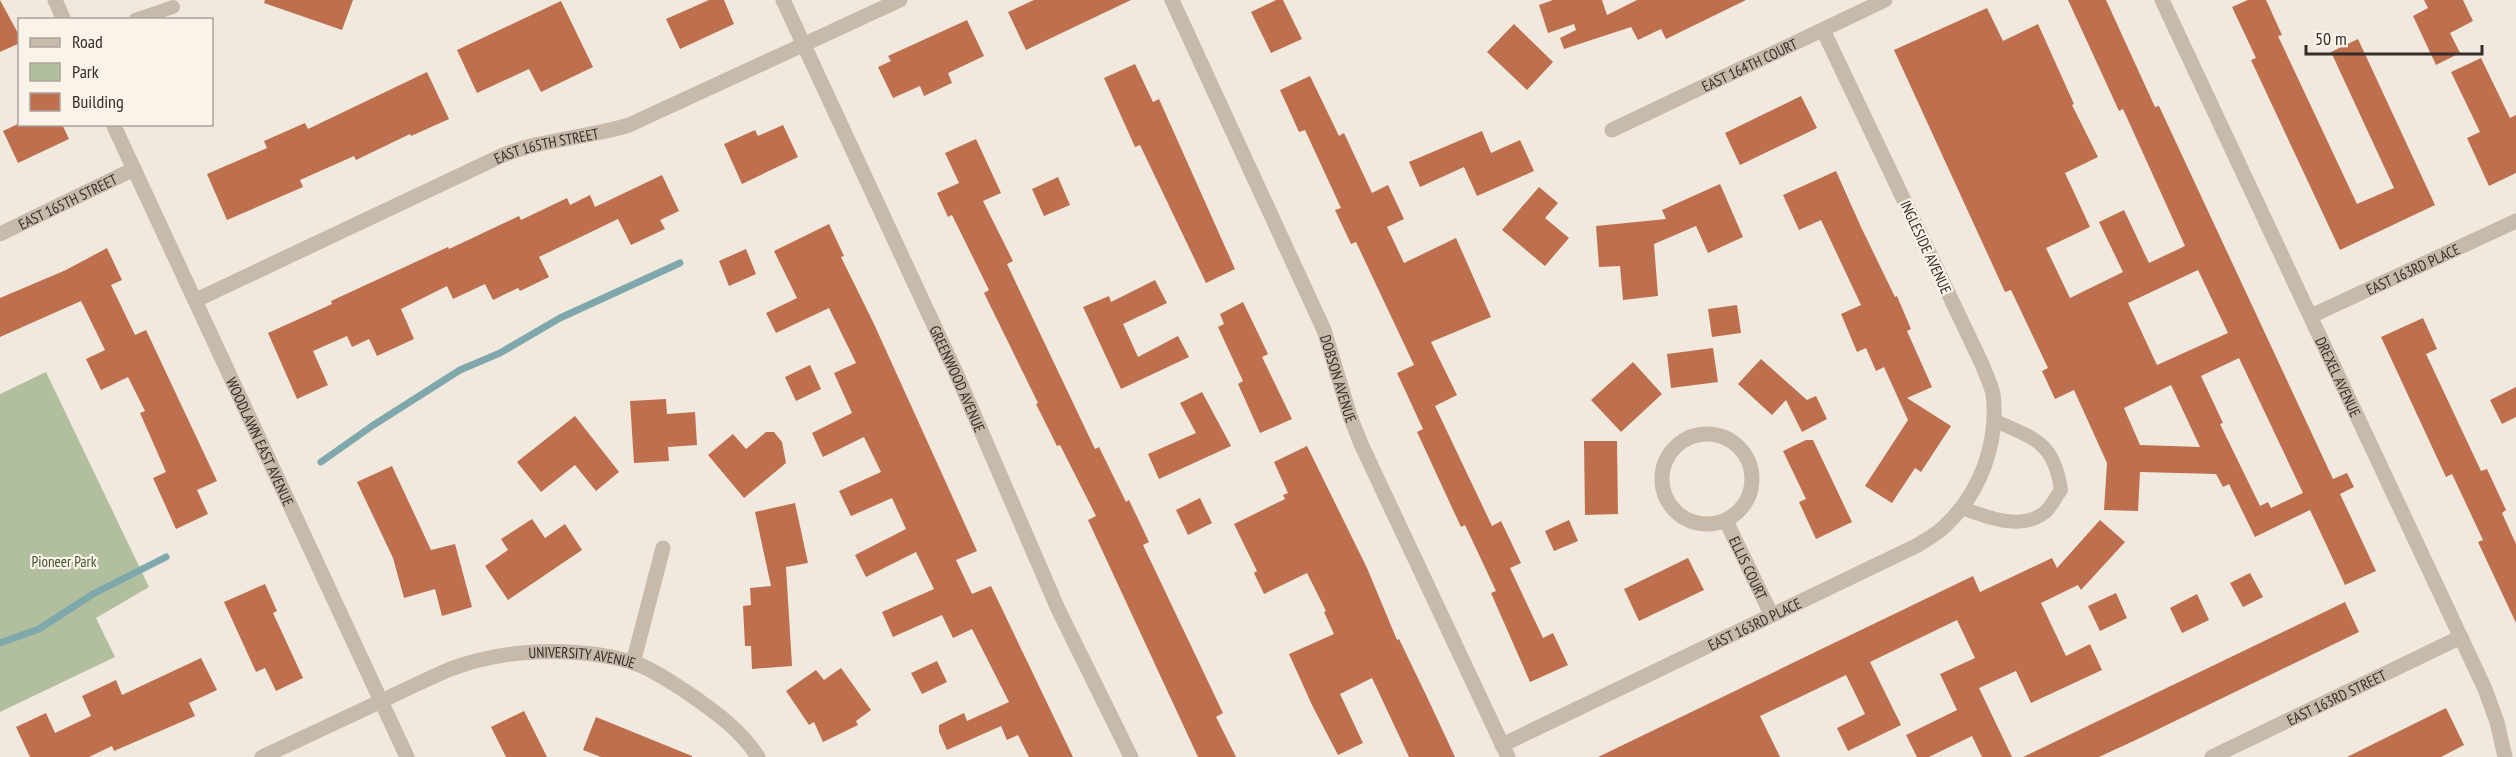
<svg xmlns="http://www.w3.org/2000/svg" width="2516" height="757" font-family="'PT Sans Narrow',sans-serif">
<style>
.green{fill:#b2bf9f}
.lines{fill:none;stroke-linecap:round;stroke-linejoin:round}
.stream{stroke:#7ea8ac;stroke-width:7}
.building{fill:#be6f4e;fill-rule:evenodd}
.lane{stroke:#c8baaa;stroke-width:14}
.street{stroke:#c8baaa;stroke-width:15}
.labels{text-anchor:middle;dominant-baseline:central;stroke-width:4.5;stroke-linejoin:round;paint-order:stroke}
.street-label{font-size:15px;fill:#362e29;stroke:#f9f3ea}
.park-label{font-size:15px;fill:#44532f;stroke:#f9f3ea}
</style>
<rect width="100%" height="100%" fill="#f1e9de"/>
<path class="green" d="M 46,372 L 149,587 L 96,618 L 115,657 L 0,712 L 0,394 Z"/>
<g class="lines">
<path class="stream" d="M 321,462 L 372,426 L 460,370 L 500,353 L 560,318 L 680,263
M 0,643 L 39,629 L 93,594 L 166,557"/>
</g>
<path class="building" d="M 0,0 L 20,37 L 20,43 L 0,52 Z
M 265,0 L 353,0 L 342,30 L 264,3 Z
M 709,0 L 724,0 L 734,24 L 680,49 L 666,19 Z
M 1034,0 L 1131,0 L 1026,50 L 1008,12 Z
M 1276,0 L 1283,0 L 1302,39 L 1271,53 L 1251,12 Z
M 1553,0 L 1602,0 L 1607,15 L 1637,0 L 1746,0 L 1666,39 L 1661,29 L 1638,40 L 1631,27 L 1564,49 L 1560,38 L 1576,30 L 1574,24 L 1548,33 L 1539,5 Z
M 2068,0 L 2106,0 L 2155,107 L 2159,106 L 2333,479 L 2347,473 L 2354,487 L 2340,494 L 2376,571 L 2345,585 L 2310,510 L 2255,537 L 2229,484 L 2223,487 L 2216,474 L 2140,472 L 2138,511 L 2104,510 L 2107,463 L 2074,390 L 2055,399 L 2042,371 L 2048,368 L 2011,290 L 2005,292 L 1894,50 L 1987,8 L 2003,41 L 2038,24 L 2074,104 L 2072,105 L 2098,157 L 2065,173 L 2090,227 L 2046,248 L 2070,298 L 2123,272 L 2099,222 L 2124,210 L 2149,263 L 2185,246 L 2123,109 L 2119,111 ZM 2198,270 L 2228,333 L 2157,365 L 2128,303 ZM 2239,358 L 2303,493 L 2271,508 L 2268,502 L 2260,506 L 2220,424 L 2223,423 L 2201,376 ZM 2171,385 L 2200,447 L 2140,445 L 2124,408 Z
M 2248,0 L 2266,0 L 2282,35 L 2278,36 L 2357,204 L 2394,188 L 2331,52 L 2358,39 L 2435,205 L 2340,250 L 2251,60 L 2256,58 L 2232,7 Z
M 2424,0 L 2463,0 L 2473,21 L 2450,33 L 2460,53 L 2436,65 L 2413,16 L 2428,8 Z
M 561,1 L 593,67 L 541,92 L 529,69 L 477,93 L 457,50 Z
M 967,20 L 984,56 L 948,73 L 952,83 L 924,96 L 920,86 L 893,98 L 878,67 L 891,61 L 888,56 Z
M 1514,24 L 1553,62 L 1527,90 L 1487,52 Z
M 2481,58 L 2510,118 L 2516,115 L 2516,173 L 2489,186 L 2467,138 L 2480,132 L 2451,72 Z
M 1135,64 L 1153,102 L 1159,99 L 1235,269 L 1206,283 L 1140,145 L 1135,147 L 1104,78 Z
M 427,72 L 449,119 L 411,136 L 410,134 L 356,160 L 354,156 L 300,180 L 303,187 L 227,220 L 207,174 L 267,148 L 264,141 L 305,123 L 308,129 Z
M 1310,76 L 1339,136 L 1344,133 L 1372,193 L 1388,185 L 1404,219 L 1387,227 L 1404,263 L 1456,238 L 1491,317 L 1431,342 L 1457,395 L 1435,406 L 1492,526 L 1501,521 L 1521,563 L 1510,568 L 1543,638 L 1553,633 L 1568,665 L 1530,682 L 1491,593 L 1496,591 L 1465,525 L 1461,527 L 1417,432 L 1423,429 L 1397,373 L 1414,365 L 1356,242 L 1351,244 L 1335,210 L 1341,208 L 1305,130 L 1299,132 L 1280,90 Z
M 1801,96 L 1817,128 L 1740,165 L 1725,133 Z
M 18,124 L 62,124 L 69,139 L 18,163 L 3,131 Z
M 783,125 L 798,157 L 742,184 L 724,144 L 755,130 L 758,136 Z
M 1482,131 L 1491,153 L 1520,140 L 1534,171 L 1477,196 L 1464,167 L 1420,187 L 1409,162 Z
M 976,139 L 1001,193 L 983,201 L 1013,261 L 1007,264 L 1095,449 L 1099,447 L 1126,502 L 1129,500 L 1149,542 L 1143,545 L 1223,713 L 1216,717 L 1236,757 L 1198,757 L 1088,520 L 1096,516 L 1060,445 L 1057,446 L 1036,404 L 1038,403 L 984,293 L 989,290 L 952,215 L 948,217 L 937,193 L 959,183 L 945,153 Z
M 1836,171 L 1861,227 L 1895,297 L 1897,296 L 1911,329 L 1907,331 L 1932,387 L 1907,398 L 1951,426 L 1921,472 L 1915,468 L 1892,503 L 1865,486 L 1908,420 L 1884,367 L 1876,371 L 1866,348 L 1857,352 L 1841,314 L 1861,305 L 1821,220 L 1799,230 L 1783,195 Z
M 662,175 L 679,211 L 660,220 L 665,229 L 631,245 L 618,219 L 539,257 L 549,277 L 520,291 L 518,288 L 493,300 L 485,284 L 453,299 L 447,286 L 401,309 L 414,339 L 377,356 L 369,339 L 352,347 L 347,336 L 313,351 L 328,385 L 297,399 L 268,333 L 332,304 L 331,301 L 448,247 L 449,249 L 519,216 L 521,220 L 567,198 L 570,205 L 590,195 L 595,207 Z
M 1058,177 L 1070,205 L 1044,216 L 1032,189 Z
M 1720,184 L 1743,237 L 1708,253 L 1696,226 L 1654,244 L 1658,296 L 1623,300 L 1620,266 L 1599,267 L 1596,226 L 1666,219 L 1662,210 Z
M 1539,187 L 1558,203 L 1545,218 L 1569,238 L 1545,266 L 1502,230 Z
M 829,224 L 844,256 L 841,257 L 874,324 L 977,551 L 956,560 L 972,594 L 991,586 L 1073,757 L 1029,757 L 1018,735 L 1007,740 L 1001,726 L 947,750 L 939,732 L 939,725 L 964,713 L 967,721 L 1009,702 L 972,629 L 953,638 L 942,615 L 893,637 L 882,612 L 934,589 L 916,552 L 866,577 L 855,555 L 906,529 L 892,498 L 851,516 L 839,491 L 881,472 L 864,437 L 823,457 L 812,433 L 852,413 L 834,373 L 856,363 L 829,308 L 776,333 L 766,313 L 797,298 L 774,251 Z
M 107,248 L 122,280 L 111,285 L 135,335 L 146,330 L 217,481 L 197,490 L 208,514 L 176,529 L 153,478 L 166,472 L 140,413 L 145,411 L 128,377 L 101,390 L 86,359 L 105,350 L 81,301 L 0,337 L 0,298 L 66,270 Z
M 746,249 L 756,274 L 729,286 L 719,261 Z
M 1155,280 L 1167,303 L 1123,324 L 1138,357 L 1178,336 L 1189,357 L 1121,389 L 1083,307 L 1109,296 L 1111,302 Z
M 1243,302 L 1268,354 L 1262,357 L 1292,419 L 1260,433 L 1238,384 L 1243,381 L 1218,327 L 1224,324 L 1220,314 Z
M 1737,305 L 1741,333 L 1712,337 L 1708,309 Z
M 2423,318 L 2437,349 L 2426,354 L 2481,471 L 2487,469 L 2506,510 L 2502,513 L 2516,544 L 2516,623 L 2478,542 L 2483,540 L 2452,474 L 2446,477 L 2381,337 Z
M 1713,348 L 1718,382 L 1671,388 L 1667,354 Z
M 1761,359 L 1807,400 L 1816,396 L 1827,419 L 1802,432 L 1786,400 L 1772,415 L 1738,384 Z
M 1633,362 L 1662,394 L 1621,432 L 1591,400 Z
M 810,365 L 821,389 L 796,401 L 785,377 Z
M 2516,387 L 2516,417 L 2502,424 L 2490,400 Z
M 1202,392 L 1231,446 L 1159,479 L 1148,454 L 1196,433 L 1180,403 Z
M 666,399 L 667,414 L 695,412 L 697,445 L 668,447 L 669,461 L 634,463 L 630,401 Z
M 575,416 L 619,472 L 596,491 L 575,465 L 541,492 L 517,462 Z
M 766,432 L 774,432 L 782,442 L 786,463 L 744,498 L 708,455 L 733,434 L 746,449 Z
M 1806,440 L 1813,440 L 1852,522 L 1816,539 L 1799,502 L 1806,499 L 1783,451 Z
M 1584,441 L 1617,441 L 1618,514 L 1585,515 Z
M 1307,446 L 1367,568 L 1397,640 L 1399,639 L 1427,697 L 1455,757 L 1409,757 L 1372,678 L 1340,694 L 1363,743 L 1338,755 L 1312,705 L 1289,654 L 1334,634 L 1324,612 L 1326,611 L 1307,573 L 1264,594 L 1254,573 L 1257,571 L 1234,524 L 1285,499 L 1283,495 L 1288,493 L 1274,462 Z
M 392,466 L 431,550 L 455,544 L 472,607 L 442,616 L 435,589 L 404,598 L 393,558 L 357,482 Z
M 1200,498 L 1212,523 L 1188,535 L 1176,510 Z
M 795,503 L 808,563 L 786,567 L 792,666 L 752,669 L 751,646 L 745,646 L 743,606 L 751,605 L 750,588 L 771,586 L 755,512 Z
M 532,519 L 545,538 L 565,524 L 582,550 L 508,600 L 485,566 L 508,550 L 501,539 Z
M 1569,520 L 1578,541 L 1554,551 L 1545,531 Z
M 2100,520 L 2125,542 L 2081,590 L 2078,585 L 2041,603 L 2066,656 L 2090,644 L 2102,670 L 2031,703 L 2016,671 L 1979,688 L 2012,757 L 1982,757 L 1972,736 L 1929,757 L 1917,757 L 1906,735 L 1957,710 L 1940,674 L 1975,658 L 1957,620 L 1870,662 L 1901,725 L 1848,751 L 1837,728 L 1865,714 L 1846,675 L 1760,716 L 1780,757 L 1598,757 L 1973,576 L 1980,592 L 2052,558 L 2057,568 Z
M 1688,558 L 1704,590 L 1639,621 L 1624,589 Z
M 2250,573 L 2263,597 L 2243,607 L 2230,583 Z
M 265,584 L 277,611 L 273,613 L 303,678 L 276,691 L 265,668 L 256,672 L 224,602 Z
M 2116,593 L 2127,618 L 2100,631 L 2088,606 Z
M 2197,594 L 2209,620 L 2182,633 L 2170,608 Z
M 2345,602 L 2359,632 L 2140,738 L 2099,757 L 2023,757 Z
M 201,658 L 217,690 L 189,703 L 195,716 L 114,751 L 112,746 L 89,757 L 30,757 L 16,727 L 46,713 L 55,733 L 91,716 L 82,696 L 116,680 L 122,695 Z
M 937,661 L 947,682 L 922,694 L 911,673 Z
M 841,668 L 871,710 L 856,721 L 858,725 L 823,742 L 814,722 L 809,725 L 786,691 L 816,670 L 824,680 Z
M 2446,708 L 2464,745 L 2441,757 L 2347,757 Z
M 524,711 L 547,757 L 506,757 L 491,727 Z
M 596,717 L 692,756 L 692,757 L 601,757 L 583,750 Z"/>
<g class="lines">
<path class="lane" d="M 135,20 L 173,7
M 1962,508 C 1987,517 2020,531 2044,513 C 2051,508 2056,496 2061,490 C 2054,441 2034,439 1994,420"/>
<g class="street">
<path d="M 55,0 L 64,20"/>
<path id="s1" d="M 783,0 L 957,375 L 1058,609 L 1131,757"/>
<path id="s2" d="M 1172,0 L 1324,330 L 1350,416 L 1361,444 L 1508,757"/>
<path id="s3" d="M 2162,0 L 2485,689 L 2497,722 L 2505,757"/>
<path id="s4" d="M 113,124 L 407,757"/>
<path id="s5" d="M 1612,130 L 1885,0"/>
<path id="s6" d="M 0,234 L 134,169"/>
<path id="s7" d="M 196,300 L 501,156 C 541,139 587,138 629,125 L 900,0"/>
<path id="s8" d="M 2311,316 L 2516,221"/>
<circle cx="1707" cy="479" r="45"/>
<path id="s9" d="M 1726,521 L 1771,614"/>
<path d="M 633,663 L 663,548"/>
<path id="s10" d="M 1502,745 L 1918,545 C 1927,539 1937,534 1945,526 C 1980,493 1999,443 1993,394 C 1991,384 1985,373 1982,364 L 1823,30"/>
<path id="s11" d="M 262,757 C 299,740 336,722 373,705 C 398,693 423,681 448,670 C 503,648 575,646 632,662 C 651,668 671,682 688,693 C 714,711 741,730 758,757"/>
<path id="s12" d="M 2212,757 L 2461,637"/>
</g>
</g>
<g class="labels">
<g class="street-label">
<text stroke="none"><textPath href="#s5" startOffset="152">EAST 164TH COURT</textPath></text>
<text stroke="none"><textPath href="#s7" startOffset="384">EAST 165TH STREET</textPath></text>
<text stroke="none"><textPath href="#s6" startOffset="75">EAST 165TH STREET</textPath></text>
<text transform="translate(1926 247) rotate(65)">INGLESIDE AVENUE</text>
<text stroke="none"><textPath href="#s8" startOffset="112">EAST 163RD PLACE</textPath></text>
<text stroke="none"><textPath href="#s3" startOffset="416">DREXEL AVENUE</textPath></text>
<text stroke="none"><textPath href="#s1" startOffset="417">GREENWOOD AVENUE</textPath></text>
<text stroke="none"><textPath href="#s2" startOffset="414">DOBSON AVENUE</textPath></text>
<text stroke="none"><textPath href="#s4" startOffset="350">WOODLAWN EAST AVENUE</textPath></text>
<text stroke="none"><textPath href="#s9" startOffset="52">ELLIS COURT</textPath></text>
<text stroke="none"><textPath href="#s10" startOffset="280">EAST 163RD PLACE</textPath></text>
<text stroke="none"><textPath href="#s11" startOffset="342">UNIVERSITY AVENUE</textPath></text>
<text stroke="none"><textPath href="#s12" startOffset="138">EAST 163RD STREET</textPath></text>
</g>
<g class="park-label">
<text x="64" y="561">Pioneer Park</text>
</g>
</g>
<rect x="18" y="18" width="195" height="108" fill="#f9f3ea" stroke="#aba49d" stroke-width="1.5"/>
<rect x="30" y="38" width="30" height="9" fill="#c8baaa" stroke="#aba49d" stroke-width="1.5"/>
<text x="72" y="48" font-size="18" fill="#362e29">Road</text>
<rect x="30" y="63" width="30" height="18" fill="#b2bf9f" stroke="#aba49d" stroke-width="1.5"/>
<text x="72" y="78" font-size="18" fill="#362e29">Park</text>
<rect x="30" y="93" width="30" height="18" fill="#be6f4e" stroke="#aba49d" stroke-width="1.5"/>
<text x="72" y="108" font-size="18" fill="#362e29">Building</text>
<path d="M2306 45v9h176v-9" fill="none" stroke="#362e29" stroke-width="3"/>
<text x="2315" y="45" font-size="18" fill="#362e29" stroke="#f9f3ea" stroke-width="4.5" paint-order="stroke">50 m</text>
</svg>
